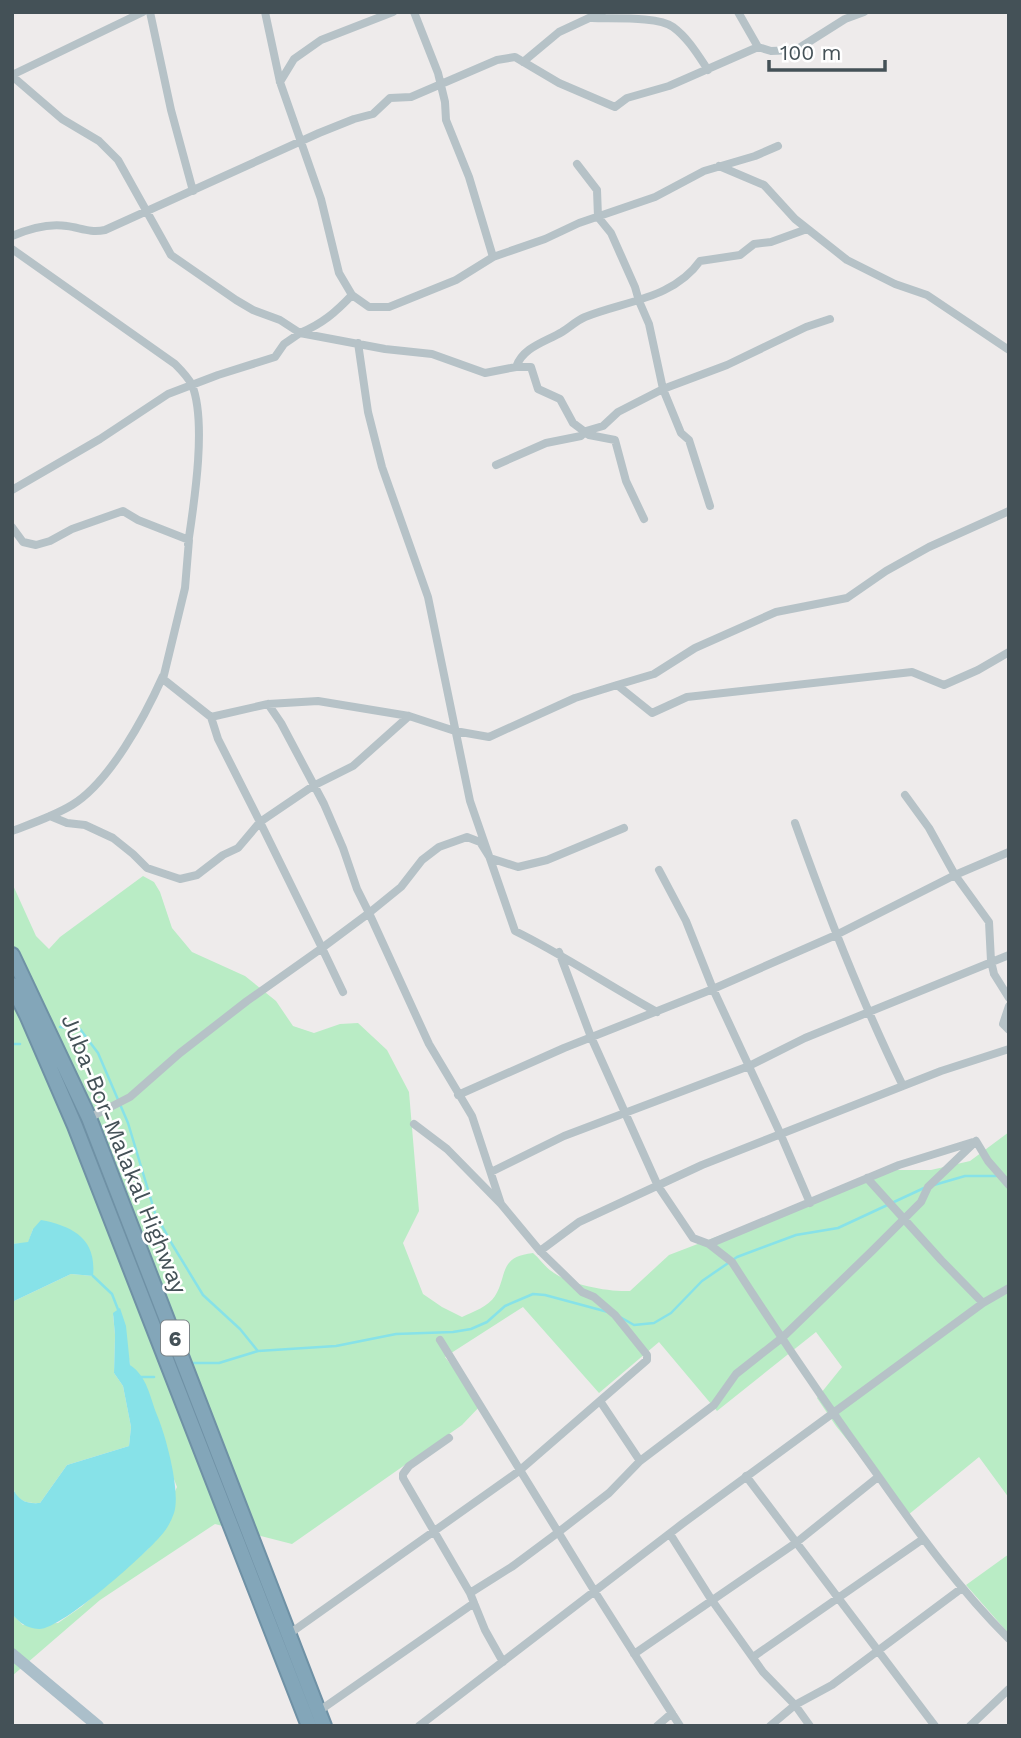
<svg xmlns="http://www.w3.org/2000/svg" width="1021" height="1738" font-family="'Work Sans',sans-serif">
<style>
.green{fill:#b9ecc5}
.water{fill:#87e2e8}
.lines{fill:none;stroke-linecap:round;stroke-linejoin:round}
.stream{stroke:#87e2e8;stroke-width:2.5}
.highway-casing{stroke:#6f91a5;stroke-width:18}
.street{stroke:#b6c2c7;stroke-width:8}
.primary{stroke:#abbfca;stroke-width:12}
.highway{stroke:#83a6b9;stroke-width:14}
.labels{text-anchor:middle;dominant-baseline:central;stroke-width:5;stroke-linejoin:round;paint-order:stroke}
.shield{fill:#fff;stroke:#7c8589;stroke-width:2}
.shield-label{font-size:21px;font-weight:bold;fill:#445157}
.street-label{font-size:23px;fill:#445157;stroke:#fff}
</style>
<rect width="100%" height="100%" fill="#eeebeb"/>
<path class="green" d="M 143,876 L 154,882 L 160,892 L 172,928 L 192,952 L 245,976 L 276,1001 L 293,1026 L 314,1033 L 340,1024 L 358,1023 L 387,1050 L 409,1092 L 419,1211 L 403,1243 L 423,1294 L 442,1307 L 462,1317 C 473,1312 489,1306 495,1296 C 508,1275 498,1257 533,1253 C 540,1259 546,1268 554,1273 C 571,1285 609,1292 630,1291 L 669,1255 L 890,1170 L 931,1170 L 970,1161 L 1009,1132 L 1009,1498 L 979,1457 L 908,1515 L 836,1426 L 817,1398 L 842,1367 L 816,1332 L 717,1411 L 659,1342 L 599,1393 L 523,1307 L 445,1357 L 482,1404 L 462,1425 L 292,1544 L 215,1524 L 100,1600 L 12,1676 L 12,1614 L 23,1625 L 58,1623 L 81,1607 L 148,1549 L 177,1487 L 130,1365 L 127,1347 L 113,1314 L 115,1335 L 114,1373 L 123,1386 L 131,1427 L 129,1446 L 67,1465 L 40,1503 C 0,1505 17,1471 12,1446 L 12,1302 L 71,1274 L 93,1276 L 33,1229 L 28,1243 L 12,1244 L 12,883 L 36,936 L 49,949 L 60,937 Z
M 1009,1554 L 1009,1634 L 966,1585 Z"/>
<path class="water" d="M 41,1220 C 72,1226 97,1238 93,1276 L 71,1274 L 12,1302 L 12,1244 L 28,1242 L 33,1229 Z
M 120,1308 L 126,1326 L 130,1365 C 147,1376 150,1397 157,1415 C 166,1436 181,1492 174,1513 C 172,1519 168,1527 164,1532 C 149,1552 61,1630 39,1629 C 26,1628 20,1623 12,1614 L 12,1487 C 18,1500 25,1504 40,1503 L 67,1465 L 129,1446 L 131,1427 L 123,1386 L 114,1373 L 115,1335 L 113,1313 Z"/>
<g class="lines">
<path class="stream" d="M 60,1027 L 80,1029 L 98,1053 L 128,1123 L 155,1213 L 172,1244 L 203,1295 L 240,1329 L 257,1350
M 12,1044 L 20,1044
M 934,1185 L 965,1176 L 996,1176
M 93,1276 L 112,1294 L 119,1312
M 620,1317 L 634,1325 L 654,1323 L 671,1313 L 702,1281 L 737,1257 L 796,1235 L 838,1228 L 924,1188
M 193,1363 L 219,1363 L 258,1351 L 336,1346 L 396,1334 L 453,1332 L 471,1329 L 487,1322 L 505,1306 L 533,1294 L 545,1295 L 608,1312
M 140,1377 L 154,1377"/>
<g class="highway-casing">
<path id="highway" d="M 12,955 L 89,1118 L 324,1726
M 12,985 L 27,1015 L 75,1126 L 309,1726"/>
</g>
<path class="street" d="M 150,12 L 171,110 L 193,191
M 265,12 L 280,82 L 321,199 L 339,273 L 352,295
M 414,12 L 438,73 L 445,102 L 446,120 L 469,177 L 493,257
M 738,12 L 758,47 L 771,51 L 796,50 L 845,19 L 864,12
M 592,18 C 612,19 658,16 673,27 C 688,38 698,55 708,70
M 523,62 L 559,32 L 602,12
M 12,75 L 143,12
M 12,76 L 62,119 L 99,141 L 118,160 L 171,255 L 236,300 L 253,310 L 280,320 L 300,333 C 322,324 336,312 352,295 L 369,307 L 389,307 L 456,280 L 493,257 L 545,239 L 579,223 L 655,197 L 704,171 L 755,156 L 778,146
M 280,82 L 294,59 L 321,40 L 393,12
M 577,164 L 597,190 L 598,217 L 611,233 L 635,287 L 639,301 L 649,324 L 663,389 L 681,433 L 689,440 L 710,506
M 719,166 L 764,185 L 795,219 L 847,260 L 895,284 L 927,295 L 1009,350
M 12,236 C 28,229 49,223 67,226 C 81,228 90,233 105,230 L 319,133 L 354,119 L 373,114 L 390,98 L 411,97 L 497,60 L 515,57 L 559,83 L 615,107 L 627,98 L 669,86 L 758,47
M 12,249 L 175,364 C 181,370 188,377 192,385 C 207,422 194,504 188,544
M 358,343 L 368,412 L 382,467 L 428,597 L 470,801 L 515,931 C 564,955 609,986 657,1012
M 516,367 L 531,367 L 538,389 L 560,399 L 573,423 L 589,435 L 615,440 L 626,481 L 644,519
M 496,465 L 546,443 L 581,436 L 586,431 L 603,426 L 618,412 L 663,389 L 727,365 L 806,327 L 830,319
M 12,490 L 100,439 L 168,394 L 218,375 L 275,357 L 284,344 L 300,333 L 385,349 L 432,354 L 485,373 L 516,367 C 523,347 545,342 562,332 C 570,327 576,321 585,317 C 624,301 673,299 700,261 L 740,255 L 754,244 L 771,242 L 807,229
M 12,527 L 23,542 L 36,545 L 50,541 L 72,529 L 123,511 L 138,520 L 189,540 L 185,588 L 163,679 L 211,717 L 268,704 L 318,701 L 409,716 L 455,731 L 489,737 L 575,698 L 617,685 L 652,713 L 687,697 L 912,672 L 944,685 L 978,670 L 1009,652
M 617,685 L 654,674 L 695,648 L 776,612 L 847,598 L 886,571 L 929,547 L 1009,511
M 268,704 L 281,723 L 324,804 L 343,848 L 357,889 L 369,913 L 401,887 L 422,860 L 439,847 L 467,837 L 480,842 L 490,858 L 518,867 L 547,860 L 624,828
M 211,717 L 218,739 L 260,822 L 313,786 L 353,766 L 409,716
M 905,795 L 929,828 L 955,875 L 989,922 L 991,961 L 994,974 L 1009,998
M 50,816 L 67,823 L 85,825 L 113,838 L 133,854 L 147,868 L 180,879 L 197,875 L 223,855 L 238,848 L 260,822 L 322,948 L 369,913 L 429,1044 L 472,1116 L 501,1204 L 540,1251 L 582,1292 L 594,1297 L 615,1315 L 647,1355 L 647,1360 L 519,1471 L 289,1634
M 795,823 C 827,913 861,1000 903,1086
M 12,831 C 33,823 54,816 72,805 C 110,782 145,716 163,676
M 659,870 L 686,921 L 713,989 L 780,1133 L 810,1203
M 559,952 L 591,1037 L 658,1186 L 693,1238 L 709,1244 L 899,1165 L 973,1142
M 1009,1006 L 1003,1024 L 1009,1030
M 458,1095 L 564,1048 L 713,989 L 836,935 L 955,875 L 1009,852
M 89,1118 L 130,1097 L 180,1053 L 247,1001 L 322,948 L 343,992
M 414,1124 L 447,1149 L 501,1204
M 976,1141 L 988,1161 L 1009,1185
M 491,1172 L 564,1136 L 749,1066 L 805,1038 L 1009,955
M 867,1178 L 941,1260 L 983,1303
M 709,1244 L 732,1262 C 779,1335 828,1407 879,1477 C 919,1534 960,1590 1009,1639
M 540,1251 L 579,1222 L 702,1165 L 941,1071 L 1009,1049
M 440,1340 L 595,1592 L 680,1726
M 600,1401 L 640,1461
M 449,1438 L 409,1466 L 403,1474 L 403,1478 L 470,1593 L 485,1630 L 503,1662
M 746,1476 L 935,1726
M 670,1534 L 711,1599 L 763,1672 L 795,1705 L 810,1726
M 470,1593 L 513,1566 L 556,1534 L 609,1493 L 640,1461 L 714,1405 L 736,1374 L 783,1337 L 872,1251 L 921,1202 L 928,1187 L 976,1141
M 634,1654 L 797,1542 L 878,1477
M 753,1657 L 923,1539
M 319,1711 L 474,1603
M 419,1726 L 682,1524 L 983,1303 L 1009,1288
M 657,1726 L 672,1713
M 770,1726 L 795,1705 L 832,1685 L 962,1588
M 970,1726 L 1009,1689"/>
<path class="primary" d="M 12,1654 L 98,1726"/>
<use href="#highway" class="highway"/>
</g>
<g class="labels">
<rect class="shield" x="161" y="1320.5" width="28" height="35" rx="5"/>
<g class="shield-label">
<text x="175" y="1338">6</text>
</g>
<g class="street-label">
<text transform="translate(124 1154) rotate(68)">Juba-Bor-Malakal Highway</text>
</g>
</g>
<rect width="1021" height="1738" fill="none" stroke="#445157" stroke-width="28"/>
<path d="M769 60v10h116v-10" fill="none" stroke="#445157" stroke-width="3.5"/>
<text x="780" y="60" font-size="21" fill="#445157" stroke="#ffffff" stroke-width="5" paint-order="stroke">100 m</text>
</svg>
